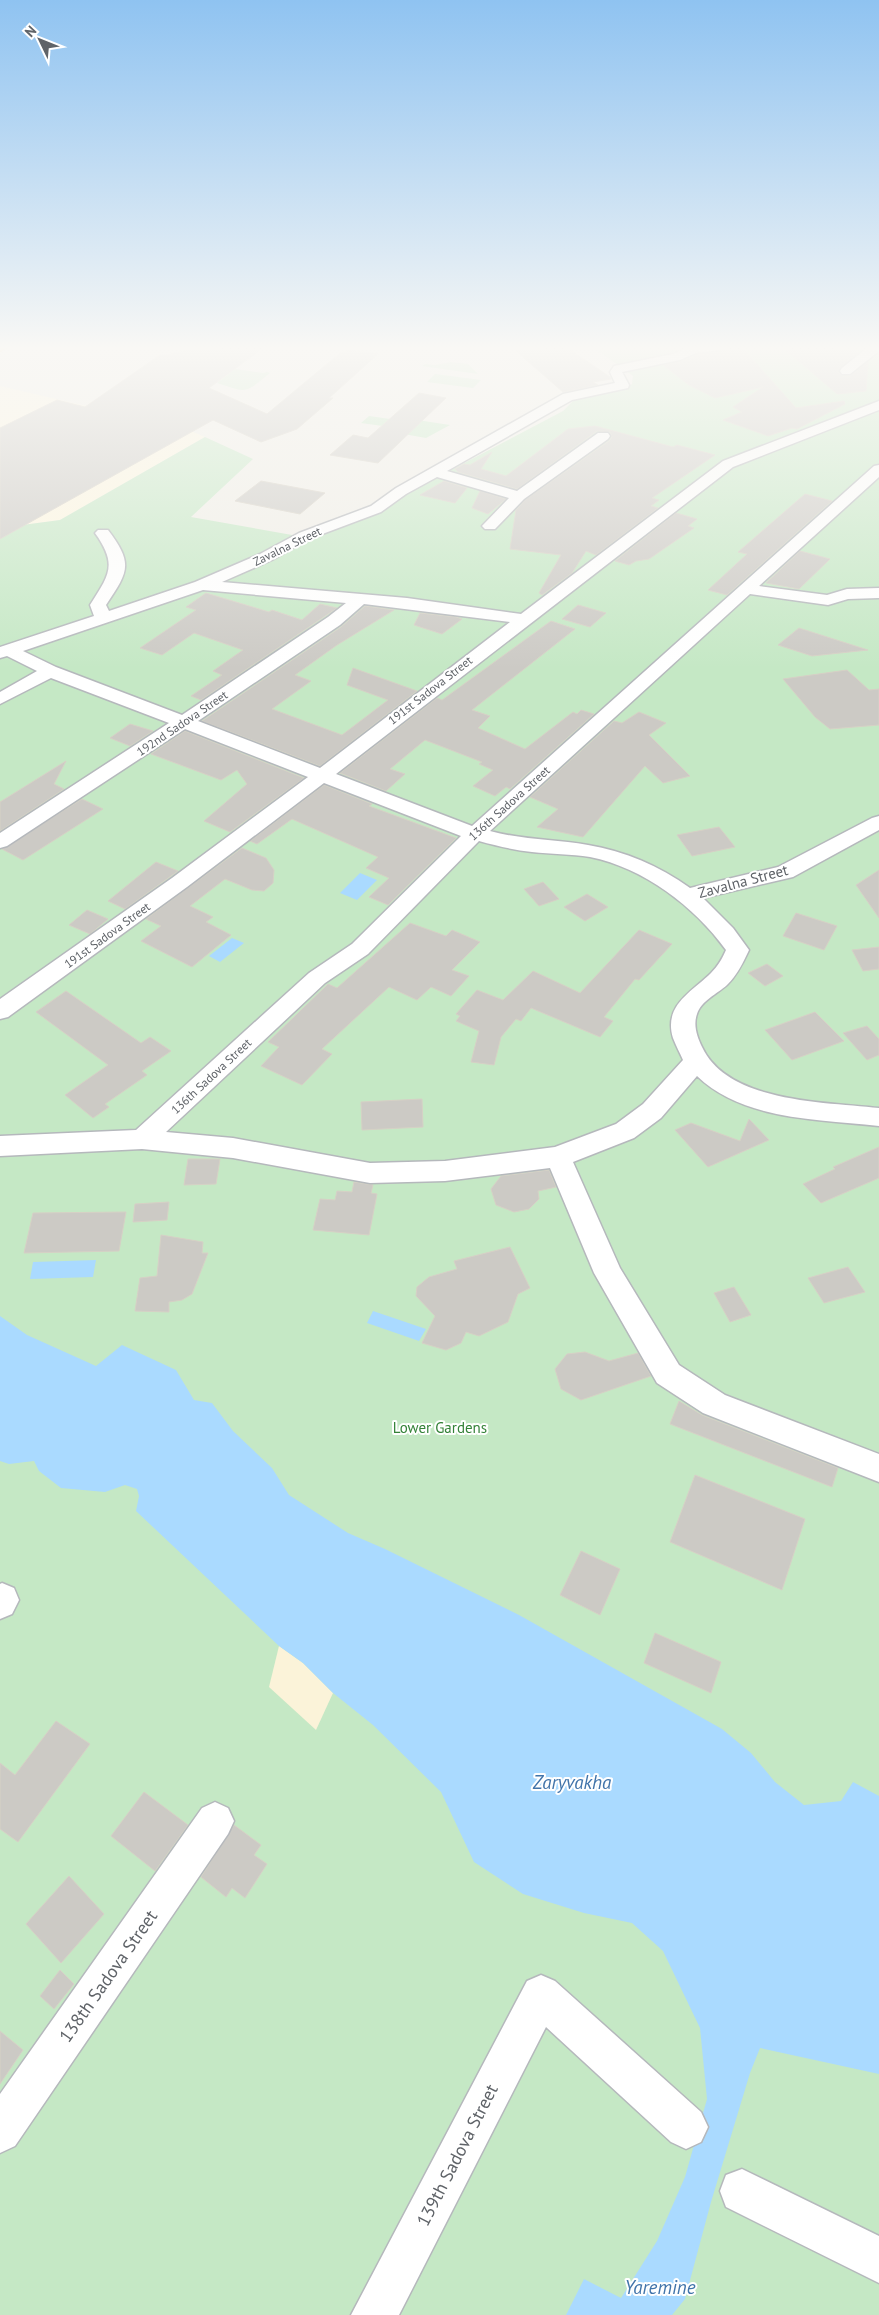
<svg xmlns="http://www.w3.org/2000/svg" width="879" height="2315" font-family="'PT Sans',sans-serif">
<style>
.commercial{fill:#fef7e0}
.green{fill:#c5e8c5}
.sand{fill:#fbf3d9}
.water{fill:#aadaff}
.building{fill:#cccac5;stroke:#d6d1c6}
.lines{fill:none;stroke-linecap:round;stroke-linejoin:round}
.minor-casing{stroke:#b5b8bc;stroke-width:3}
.highway-casing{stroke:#f9ab00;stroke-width:2}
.minor{fill:#fff;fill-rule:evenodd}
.highway{fill:#fde293;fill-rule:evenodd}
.labels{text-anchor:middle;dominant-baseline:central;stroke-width:4;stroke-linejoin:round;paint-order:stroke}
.far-street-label{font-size:12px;fill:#5f6368;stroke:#fff}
.street-label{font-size:15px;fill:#5f6368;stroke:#fff}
.park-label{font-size:15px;fill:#348238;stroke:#fff}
.near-street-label{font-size:18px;fill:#5f6368;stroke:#fff}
.near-water-label{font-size:19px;font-style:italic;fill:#4174aa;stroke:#fff}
</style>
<rect width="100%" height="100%" fill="#f1efe8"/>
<path class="commercial" d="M 0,386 L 121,414 L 152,414 L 205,437 L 60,520 L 0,528 Z"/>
<path class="green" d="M 590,345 L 879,345 L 879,2315 L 0,2315 L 0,528 L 60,520 L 205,437 L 253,459 L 191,517 L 309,538 L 382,510 L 411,491 L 563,411 L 576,398 L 624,389 L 632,384 L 633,376 Z
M 451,362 L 468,364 L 478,374 L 422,366 L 425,364 L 435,365 Z
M 235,369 L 263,373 L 267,372 L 270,373 C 244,394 248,393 217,383 Z
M 435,374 L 481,380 L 473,388 L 427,382 Z
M 369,416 L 397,420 L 404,418 L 450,425 L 426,438 L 387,431 L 390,427 L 361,423 Z"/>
<path class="sand" d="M 279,1646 L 303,1663 L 333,1693 L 316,1730 L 269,1687 Z"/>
<path class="water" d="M 360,873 L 377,880 L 357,900 L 340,893 Z
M 232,938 L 244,943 L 220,962 L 209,956 Z
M 96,1260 L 93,1277 L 30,1279 L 33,1262 Z
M 373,1311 L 426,1329 L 419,1341 L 367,1323 Z
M 0,1316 L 27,1335 L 96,1366 L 122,1345 L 176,1370 L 194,1400 L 212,1403 L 233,1431 L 272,1468 L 289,1495 L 348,1533 L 385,1549 L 519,1615 L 722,1729 L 751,1753 L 775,1782 L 804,1805 L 841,1801 L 853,1782 L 879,1796 L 879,2074 L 760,2048 L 750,2073 L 711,2202 L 685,2299 L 672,2315 L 566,2315 L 584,2279 L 621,2298 L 657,2241 L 685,2177 L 707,2099 L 700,2028 L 663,1951 L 632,1923 L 584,1913 L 523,1894 L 474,1862 L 441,1792 L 373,1725 L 333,1693 L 303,1663 L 279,1646 L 136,1511 L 139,1496 L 137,1489 L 125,1485 L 105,1492 L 61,1488 L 39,1471 L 34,1461 L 9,1464 L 0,1461 Z"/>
<path class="building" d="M 235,345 L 267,345 L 209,388 L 267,414 L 339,354 L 349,350 L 378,354 L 329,398 L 333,398 L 297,429 L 261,442 L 213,420 L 0,539 L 0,428 L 57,400 L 85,407 L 160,355 L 167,355 L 190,349 L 232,347 Z
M 563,345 L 610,377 L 611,379 L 593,382 L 598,385 L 563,392 L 516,351 Z
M 737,345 L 740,345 L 796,408 L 844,401 L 845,404 L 797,429 L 792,428 L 768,436 L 723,420 L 742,412 L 733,407 L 763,387 L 715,398 L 689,385 L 663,365 L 680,362 L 696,355 L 729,351 Z
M 780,345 L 826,345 L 859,352 L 841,367 L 838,372 L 842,376 L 850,376 L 868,362 L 866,391 L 837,394 Z
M 419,393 L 446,398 L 378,463 L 330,455 L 353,435 L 368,438 Z
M 595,426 L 673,447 L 677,445 L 715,455 L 652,498 L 659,500 L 651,506 L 658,508 L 596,555 L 586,551 L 572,573 L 542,595 L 539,593 L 561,555 L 510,549 L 516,510 L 525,500 L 609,441 L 612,437 L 610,432 L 597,431 L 517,489 L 458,472 L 455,469 L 464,464 L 470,465 L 492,452 L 481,469 L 506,476 L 568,429 Z
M 261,481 L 325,493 L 300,514 L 235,501 Z
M 444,481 L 467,488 L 455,503 L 420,495 Z
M 480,491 L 506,499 L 488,514 L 472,508 Z
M 805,494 L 832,501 L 727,595 L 708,590 L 747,554 L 738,552 Z
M 676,513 L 697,519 L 688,526 L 694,528 L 649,559 L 636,561 L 629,565 L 615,561 Z
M 800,551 L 830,559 L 799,589 L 766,583 Z
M 206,593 L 269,612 L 272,610 L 302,620 L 320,604 L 337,608 L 201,700 L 191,696 L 222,675 L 213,671 L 243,650 L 194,633 L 162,655 L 140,648 L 196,610 L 186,607 Z
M 578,605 L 606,613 L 590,627 L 562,619 Z
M 365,606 L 394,610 L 337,645 L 295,675 L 311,681 L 272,709 L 342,735 L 388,700 L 347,685 L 353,668 L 417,691 L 320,766 L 202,721 L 341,627 Z
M 420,613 L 456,617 L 462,619 L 442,634 L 414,625 Z
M 551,621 L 575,629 L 472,710 L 490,716 L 478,728 L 525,749 L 573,712 L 577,714 L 581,710 L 594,714 L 510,789 L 506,787 L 495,796 L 473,786 L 493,770 L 479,764 L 482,762 L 425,740 L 390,769 L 405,774 L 386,791 L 340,773 L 437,698 L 442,700 Z
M 799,628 L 868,650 L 812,656 L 778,645 Z
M 847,670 L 869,690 L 879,689 L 879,725 L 830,729 L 815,717 L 783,679 Z
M 639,712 L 666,723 L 649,735 L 690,776 L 663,783 L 645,766 L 583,837 L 537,827 L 558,809 L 530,797 L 614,721 L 622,723 Z
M 130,724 L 153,731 L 130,746 L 110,738 Z
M 185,731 L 304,778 L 230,832 L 204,821 L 247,784 L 237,770 L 221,780 L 151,754 Z
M 66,761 L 54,784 L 64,789 L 0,831 L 0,802 Z
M 324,785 L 372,804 L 369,806 L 456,838 L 388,905 L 369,897 L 389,878 L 366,868 L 378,857 L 292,819 L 257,844 L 250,841 Z
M 82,799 L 103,809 L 23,860 L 2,849 Z
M 719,827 L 735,847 L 692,856 L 677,835 Z
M 242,848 L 266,858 L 274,870 L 273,883 L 264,891 L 252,890 L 225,879 L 190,906 L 213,917 L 206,922 L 231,935 L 192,967 L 141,941 L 161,926 L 146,919 Z
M 156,862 L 178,871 L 125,909 L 108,901 Z
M 879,870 L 879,918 L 856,885 Z
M 543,882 L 559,899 L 539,906 L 524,889 Z
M 587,894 L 608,907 L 585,921 L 564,907 Z
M 87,910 L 108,919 L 90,934 L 69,925 Z
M 796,913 L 837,926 L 824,950 L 783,936 Z
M 410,923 L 446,936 L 452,930 L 480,942 L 452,970 L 469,976 L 451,996 L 431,987 L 417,1000 L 389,987 L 322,1049 L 332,1054 L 302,1085 L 261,1066 L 279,1047 L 268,1042 L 328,984 L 337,988 Z
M 639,930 L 672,944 L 639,980 L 635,979 L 604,1017 L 613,1021 L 600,1037 L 531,1008 L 521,1021 L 516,1019 L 501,1037 L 494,1065 L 471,1062 L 479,1031 L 456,1021 L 460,1016 L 456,1014 L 477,990 L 503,1000 L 533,971 L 580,993 Z
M 879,947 L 879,969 L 863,971 L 852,950 Z
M 767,964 L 783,976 L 765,986 L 748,973 Z
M 66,991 L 141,1043 L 150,1037 L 171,1051 L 142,1071 L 147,1075 L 105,1104 L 109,1107 L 93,1118 L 65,1095 L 108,1065 L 36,1012 Z
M 815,1012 L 844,1041 L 792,1060 L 765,1030 Z
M 867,1026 L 879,1039 L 879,1055 L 867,1060 L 843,1033 Z
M 422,1099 L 423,1127 L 362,1130 L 361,1102 Z
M 749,1119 L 769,1140 L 708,1167 L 675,1130 L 691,1123 L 740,1141 Z
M 879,1147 L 879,1178 L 821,1203 L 803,1184 L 835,1169 L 833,1167 Z
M 188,1159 L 220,1159 L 216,1184 L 184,1185 Z
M 549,1170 L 556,1187 L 538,1191 L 539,1199 L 529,1209 L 514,1212 L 496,1205 L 491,1189 L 501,1176 Z
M 354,1182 L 373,1185 L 371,1193 L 377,1194 L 369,1235 L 313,1230 L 320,1199 L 335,1200 L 337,1191 L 352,1192 Z
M 169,1202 L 167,1220 L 133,1222 L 135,1204 Z
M 126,1212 L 119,1251 L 24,1253 L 33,1213 Z
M 161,1235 L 203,1242 L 202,1253 L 208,1253 L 192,1294 L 182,1300 L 169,1302 L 169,1312 L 135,1311 L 140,1278 L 157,1276 Z
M 510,1247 L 530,1288 L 518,1294 L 508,1322 L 479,1336 L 466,1332 L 461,1343 L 446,1350 L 422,1343 L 435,1316 L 416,1296 L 417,1287 L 429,1277 L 457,1269 L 454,1261 Z
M 848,1267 L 865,1292 L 824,1303 L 808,1278 Z
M 734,1287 L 751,1315 L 730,1322 L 714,1293 Z
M 585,1352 L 609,1361 L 638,1353 L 651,1376 L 581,1400 L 561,1389 L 555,1369 L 567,1354 Z
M 679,1401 L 702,1415 L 838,1468 L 832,1487 L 670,1424 Z
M 695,1475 L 805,1519 L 782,1590 L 670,1542 Z
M 581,1551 L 620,1569 L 600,1615 L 560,1595 Z
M 655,1633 L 721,1662 L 711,1693 L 644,1663 Z
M 56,1721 L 90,1744 L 18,1842 L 0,1829 L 0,1763 L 15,1775 Z
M 144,1792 L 188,1825 L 155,1871 L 111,1836 Z
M 234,1825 L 261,1845 L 254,1855 L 267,1864 L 245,1898 L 232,1888 L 226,1897 L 201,1877 Z
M 69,1876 L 104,1914 L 61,1963 L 26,1924 Z
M 60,1970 L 74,1984 L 54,2009 L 40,1996 Z
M 0,2031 L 23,2050 L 0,2084 Z"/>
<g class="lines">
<g class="minor-casing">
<path id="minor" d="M 703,345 L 735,345 L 729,349 L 696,353 L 680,360 L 622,372 L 629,385 L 628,388 L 572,400 L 447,471 L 517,491 L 598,433 L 608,433 L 610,436 L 608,439 L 524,499 L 495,529 L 485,529 L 482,526 L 509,498 L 437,477 L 406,494 L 381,512 L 309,539 L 272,560 L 222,582 L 407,598 L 521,614 L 723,461 L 879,401 L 879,410 L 733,467 L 336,774 L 472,826 L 874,466 L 879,465 L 879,477 L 759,586 L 827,595 L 847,589 L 879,588 L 879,598 L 848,599 L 828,605 L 750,594 L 490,831 C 523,840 555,839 588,845 C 625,851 659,866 690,888 L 778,867 L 872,818 L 879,816 L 879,830 L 793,877 L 703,898 L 733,928 L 749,950 C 743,963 737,975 727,985 C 717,994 701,1001 697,1014 C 693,1025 697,1037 702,1047 C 728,1103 826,1102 879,1108 L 879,1126 C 819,1119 744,1121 697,1076 L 661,1118 L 634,1138 L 573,1162 L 620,1268 L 679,1365 L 725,1395 L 879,1454 L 879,1482 L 703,1413 L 657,1383 L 594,1273 L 550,1168 L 445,1181 L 370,1183 L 233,1158 L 142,1149 L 0,1156 L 0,1136 L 136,1130 L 309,973 L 352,944 L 461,836 L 324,783 L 187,887 L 8,1017 L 0,1019 L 0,999 L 172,878 L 308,777 L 185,729 L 7,846 L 0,848 L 0,833 L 169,723 L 51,678 L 0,704 L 0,692 L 37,671 L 7,656 L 0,658 L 0,647 L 94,616 L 90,605 C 109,575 118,565 95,533 L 98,530 L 108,530 C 134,564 128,572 106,605 L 109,611 L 195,582 L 260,554 L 299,533 L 371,506 L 396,488 L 563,394 L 615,383 L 610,372 L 614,366 L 673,354 L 689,347 ZM 203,590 L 346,603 L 328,617 L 182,715 L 56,667 L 23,651 ZM 364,604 L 510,622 L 320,768 L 198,721 L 340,625 ZM 479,841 C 497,846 514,850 532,852 C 551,854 571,854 590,857 C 644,868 694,906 726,950 C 722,959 718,966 711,973 C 692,992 663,1005 673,1038 C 676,1046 680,1053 683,1060 L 643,1104 L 616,1124 L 555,1147 L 445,1161 L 370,1163 L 233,1138 L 166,1132 L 325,983 L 368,954 Z
M 871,345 L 879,345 L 879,351 L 850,374 L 842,374 L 840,371 L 842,368 Z
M 2,1583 L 14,1588 L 19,1600 L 12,1614 L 0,1619 L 0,1584 Z
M 215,1802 L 228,1808 L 234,1821 L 228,1834 L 15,2146 L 0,2153 L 0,2094 L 202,1808 Z
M 541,1975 L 555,1981 L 701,2112 L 708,2127 L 701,2142 L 686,2149 L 671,2142 L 546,2027 L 399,2315 L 351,2315 L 527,1981 Z
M 742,2169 L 879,2236 L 879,2283 L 726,2207 L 720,2191 L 726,2175 Z"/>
</g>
<g class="highway-casing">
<path id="highway" d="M 0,345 L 11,345 L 0,351 Z"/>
</g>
<use href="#minor" class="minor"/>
<use href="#highway" class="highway"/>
</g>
<linearGradient id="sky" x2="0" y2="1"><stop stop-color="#8fc3f1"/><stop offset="0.52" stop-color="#f9f8f5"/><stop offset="1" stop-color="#f9f8f5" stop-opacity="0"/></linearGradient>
<rect width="879" height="669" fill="url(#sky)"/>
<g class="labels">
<g class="far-street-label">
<text transform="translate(287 546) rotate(-26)">Zavalna Street</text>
<text transform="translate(430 690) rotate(-38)">191st Sadova Street</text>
<text transform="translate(182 723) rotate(-34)">192nd Sadova Street</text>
<text transform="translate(509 803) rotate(-42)">136th Sadova Street</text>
<text transform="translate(107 935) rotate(-36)">191st Sadova Street</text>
<text transform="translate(211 1076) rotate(-43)">136th Sadova Street</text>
</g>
<g class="street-label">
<text transform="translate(743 881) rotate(-15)">Zavalna Street</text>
</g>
<g class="park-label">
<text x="440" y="1427">Lower Gardens</text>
</g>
<g class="near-street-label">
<text transform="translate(108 1976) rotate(-55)">138th Sadova Street</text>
<text transform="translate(457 2155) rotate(-63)">139th Sadova Street</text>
</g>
<g class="near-water-label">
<text x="572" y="1782">Zaryvakha</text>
<text x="660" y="2287">Yaremine</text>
</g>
</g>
<g transform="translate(40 40) rotate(313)" stroke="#ffffff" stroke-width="4" paint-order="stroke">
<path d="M0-4L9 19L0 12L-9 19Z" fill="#5f6368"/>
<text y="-8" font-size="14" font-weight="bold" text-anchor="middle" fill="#5f6368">N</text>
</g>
</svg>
